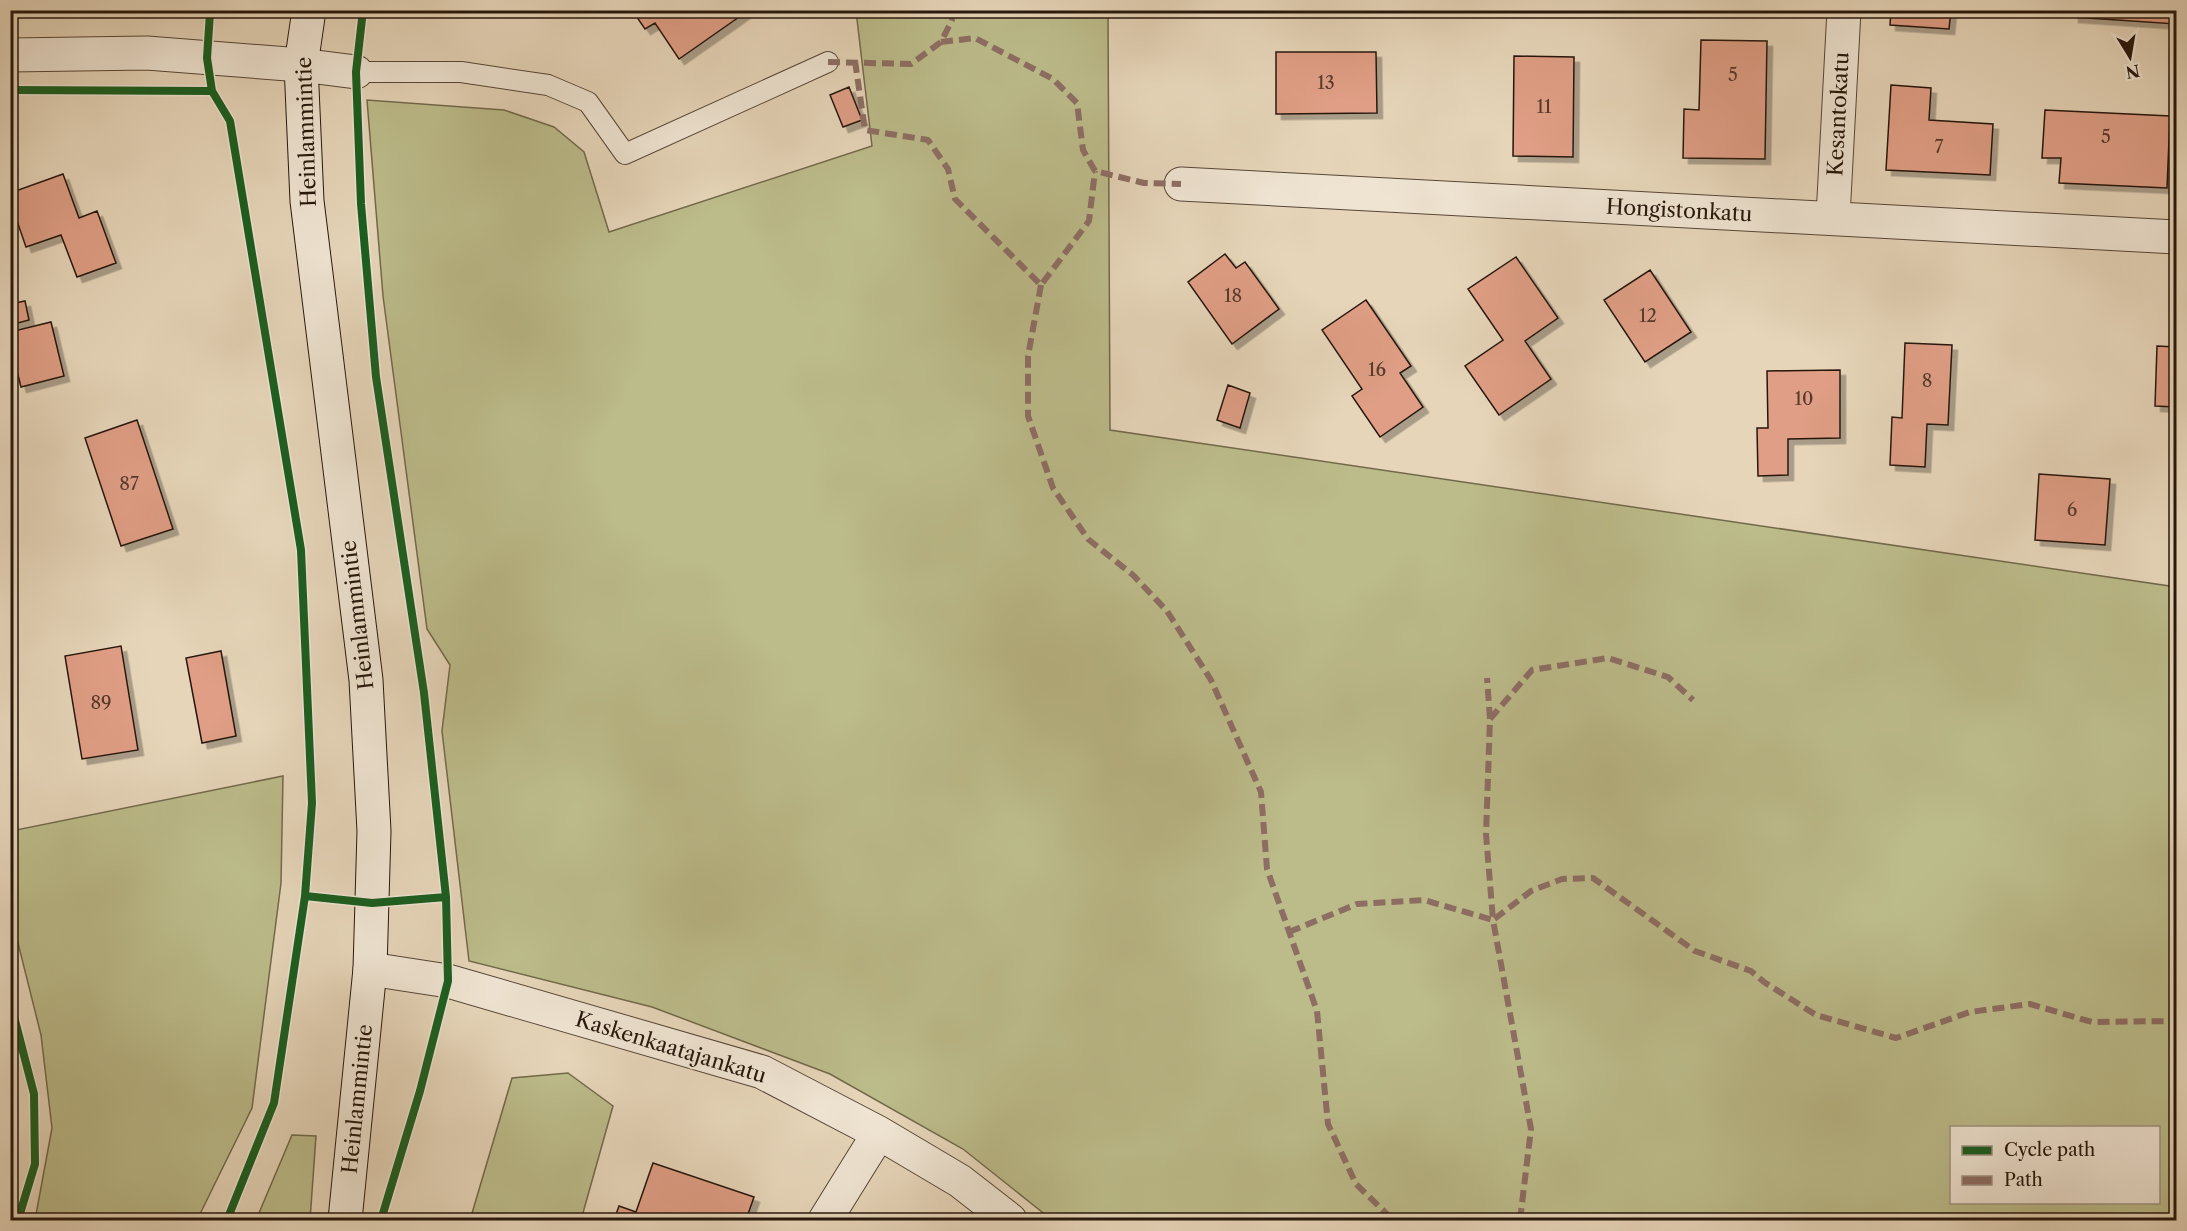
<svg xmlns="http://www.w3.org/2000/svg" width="2187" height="1231" font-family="'Libre Caslon Text',serif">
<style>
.green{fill:#bcbb8a;stroke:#72694b;stroke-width:1.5;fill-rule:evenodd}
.building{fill:#df9e85;stroke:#27170c;stroke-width:1.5;filter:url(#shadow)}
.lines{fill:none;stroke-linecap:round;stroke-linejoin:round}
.lane-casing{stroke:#574637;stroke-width:22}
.street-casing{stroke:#574637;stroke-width:35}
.secondary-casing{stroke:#27170c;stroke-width:35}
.lane{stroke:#efe4d2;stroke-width:20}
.street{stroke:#efe4d2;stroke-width:33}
.secondary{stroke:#efe4d2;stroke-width:33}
.quiet{stroke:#8d6e63;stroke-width:6;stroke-dasharray:12 6;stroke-linecap:butt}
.cycleway-casing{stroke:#efe4d2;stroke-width:11}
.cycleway{stroke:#1b5e20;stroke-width:8}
.labels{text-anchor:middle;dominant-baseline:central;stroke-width:4.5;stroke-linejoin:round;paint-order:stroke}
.number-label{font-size:18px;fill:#55392a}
.street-label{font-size:21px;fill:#27170c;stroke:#efe4d2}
</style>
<defs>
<filter id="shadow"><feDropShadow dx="5.5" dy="5.5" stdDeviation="0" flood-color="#0004"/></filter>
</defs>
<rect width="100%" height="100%" fill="#e6d5b9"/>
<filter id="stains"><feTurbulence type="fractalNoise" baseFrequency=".00333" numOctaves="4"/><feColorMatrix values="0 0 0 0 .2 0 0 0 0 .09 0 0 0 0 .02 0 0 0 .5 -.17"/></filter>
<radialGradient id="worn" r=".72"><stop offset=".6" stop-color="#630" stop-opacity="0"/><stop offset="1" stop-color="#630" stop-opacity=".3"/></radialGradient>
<path class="green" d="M 856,11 L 1108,11 L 1110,430 L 2176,587 L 2176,1220 L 1052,1220 L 963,1149 L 830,1074 L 652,1007 L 469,961 L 442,731 L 450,665 L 427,629 L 383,296 L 367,100 L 504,110 L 554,127 L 584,152 L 609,232 L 872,146 ZM 1952,1128 L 2158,1128 L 2158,1202 L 1952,1202 Z
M 283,776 L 281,883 L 252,1108 L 201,1212 L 196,1220 L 35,1220 L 52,1128 L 41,1035 L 11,915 L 11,831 Z
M 568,1073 L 613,1106 L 581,1220 L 470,1220 L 512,1078 Z
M 292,1135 L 316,1136 L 310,1220 L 256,1220 Z"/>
<path class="building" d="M 632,10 L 749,10 L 679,59 L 655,23 L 645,29 Z
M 1891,10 L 1951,10 L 1949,29 L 1890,25 Z
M 2073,10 L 2176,10 L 2176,24 L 2073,17 Z
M 1701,40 L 1767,41 L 1765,159 L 1683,158 L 1684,109 L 1699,110 Z
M 1276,52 L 1376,52 L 1377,113 L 1276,114 Z
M 1514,56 L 1574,57 L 1573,157 L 1513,156 Z
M 1891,85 L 1931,88 L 1929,120 L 1993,124 L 1990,175 L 1886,170 Z
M 849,87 L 862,120 L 843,127 L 830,95 Z
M 2045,110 L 2170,116 L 2167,188 L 2059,183 L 2061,158 L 2042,158 Z
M 63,174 L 79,218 L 97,211 L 116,263 L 77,277 L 61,235 L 26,247 L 15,215 L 10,216 L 10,193 Z
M 1225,254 L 1236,268 L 1245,262 L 1279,309 L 1232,344 L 1188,282 Z
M 1516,257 L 1558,318 L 1525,341 L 1551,379 L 1499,415 L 1465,366 L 1503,340 L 1468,289 Z
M 1650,270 L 1691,332 L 1645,362 L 1604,300 Z
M 1366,300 L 1411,366 L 1400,373 L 1423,407 L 1380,437 L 1352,396 L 1362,389 L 1322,330 Z
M 25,301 L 29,320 L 10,325 L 10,304 Z
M 51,322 L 64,376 L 21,387 L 10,343 L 10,332 Z
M 1905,343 L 1952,345 L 1948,425 L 1927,424 L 1925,467 L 1890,465 L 1892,417 L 1902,418 Z
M 2157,346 L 2176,347 L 2176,407 L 2155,406 Z
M 1840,370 L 1840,438 L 1788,439 L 1788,475 L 1758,476 L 1757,428 L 1768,428 L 1767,371 Z
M 1228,385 L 1250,393 L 1240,428 L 1217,420 Z
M 137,420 L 173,529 L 121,546 L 85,438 Z
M 2039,474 L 2110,479 L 2105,545 L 2035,540 Z
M 121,646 L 138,750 L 82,759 L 65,656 Z
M 221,651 L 236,736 L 202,743 L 186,658 Z
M 653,1163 L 754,1197 L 746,1220 L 614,1220 L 619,1206 L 636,1212 Z"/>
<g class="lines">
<g class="lane-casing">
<path id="lane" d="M 356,72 L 461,72 L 548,85 L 588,102 L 625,154 L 828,62"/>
</g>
<g class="street-casing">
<path id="street" d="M 10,55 L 147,53 L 301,65 L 356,72
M 1181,184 L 2176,237
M 1833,217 L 1844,10
M 370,969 L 448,981 L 762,1072 L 879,1133 L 960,1181 L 1010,1220
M 825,1220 L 879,1133"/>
</g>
<g class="secondary-casing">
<path id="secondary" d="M 309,10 L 301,65 L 307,201 L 366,680 L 374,831 L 370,969 L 345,1220"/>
</g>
<use href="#lane" class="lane"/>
<use href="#street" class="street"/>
<use href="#secondary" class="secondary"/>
<path class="quiet" d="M 941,42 L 975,38 L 1053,79 L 1077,103 L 1083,150 L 1095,171 L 1144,183 L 1181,184
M 855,61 L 865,130 L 928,140 L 948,169 L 955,199 L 1041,285 L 1089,221 L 1095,171
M 828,62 L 911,64 L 941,42 L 952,20 L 951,10
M 1041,285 L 1028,356 L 1028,416 L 1053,488 L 1088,539 L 1133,575 L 1167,611 L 1211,680 L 1261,792 L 1267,869 L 1317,1011 L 1328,1124 L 1356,1184 L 1393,1220
M 1490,719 L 1532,670 L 1608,658 L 1668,677 L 1693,700
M 1289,932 L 1357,904 L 1424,900 L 1493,920 L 1486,834 L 1490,719 L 1487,678
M 1520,1220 L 1531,1129 L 1493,920 L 1531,891 L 1562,879 L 1593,878 L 1695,951 L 1751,971 L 1764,982 L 1816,1015 L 1896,1038 L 1970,1012 L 2030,1004 L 2092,1022 L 2176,1021"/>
<g class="cycleway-casing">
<path id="cycleway" d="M 212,10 L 210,13 L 207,58 L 212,91 L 230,121 L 301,550 L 312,803 L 305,896 L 274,1103 L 227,1220
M 363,10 L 356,72 L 361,204 L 376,377 L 424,693 L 446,897 L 448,981 L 420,1091 L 381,1220
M 10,13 L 210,13
M 10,90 L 212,91
M 305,896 L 372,903 L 446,897
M 10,1001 L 34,1094 L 35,1164 L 18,1220"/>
</g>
<use href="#cycleway" class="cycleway"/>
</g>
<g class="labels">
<g class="number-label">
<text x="1733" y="75">5</text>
<text x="1326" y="83">13</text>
<text x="1544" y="107">11</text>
<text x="2106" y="137">5</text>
<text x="1939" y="147">7</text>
<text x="1233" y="296">18</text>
<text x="1648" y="316">12</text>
<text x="1377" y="370">16</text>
<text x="1927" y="381">8</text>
<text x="1804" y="399">10</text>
<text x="129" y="484">87</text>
<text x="2072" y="510">6</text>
<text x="101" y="703">89</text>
</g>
<g class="street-label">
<text transform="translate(1838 114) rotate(-87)">Kesantokatu</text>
<text transform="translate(306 132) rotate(-92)">Heinlammintie</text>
<text transform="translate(1679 210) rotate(3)">Hongistonkatu</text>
<text transform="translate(357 615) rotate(-97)">Heinlammintie</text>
<text transform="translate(671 1047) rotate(17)">Kaskenkaatajankatu</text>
<text transform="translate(357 1099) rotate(-84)">Heinlammintie</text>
</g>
</g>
<rect width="2187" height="1231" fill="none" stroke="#e6d5b9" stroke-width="36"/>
<rect x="12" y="12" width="2163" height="1207" fill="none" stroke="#27170c" stroke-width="3"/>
<rect x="18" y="18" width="2151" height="1195" fill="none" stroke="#27170c" stroke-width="1.5"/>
<rect x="1950" y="1126" width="210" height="78" fill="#efe4d2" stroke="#9f9283" stroke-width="1.5"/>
<rect x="1962" y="1146" width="30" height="9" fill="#1b5e20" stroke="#9f9283" stroke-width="1.5"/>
<text x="2004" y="1156" font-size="18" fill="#27170c">Cycle path</text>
<rect x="1962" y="1176" width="30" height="9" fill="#8d6e63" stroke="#9f9283" stroke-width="1.5"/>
<text x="2004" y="1186" font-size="18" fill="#27170c">Path</text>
<g transform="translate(2130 57) rotate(169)" stroke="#efe4d2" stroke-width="4.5" paint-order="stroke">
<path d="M0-4.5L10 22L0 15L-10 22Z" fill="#27170c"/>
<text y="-9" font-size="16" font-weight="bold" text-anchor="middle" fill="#27170c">N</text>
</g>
<rect width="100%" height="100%" filter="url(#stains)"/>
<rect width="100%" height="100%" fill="url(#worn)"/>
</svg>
